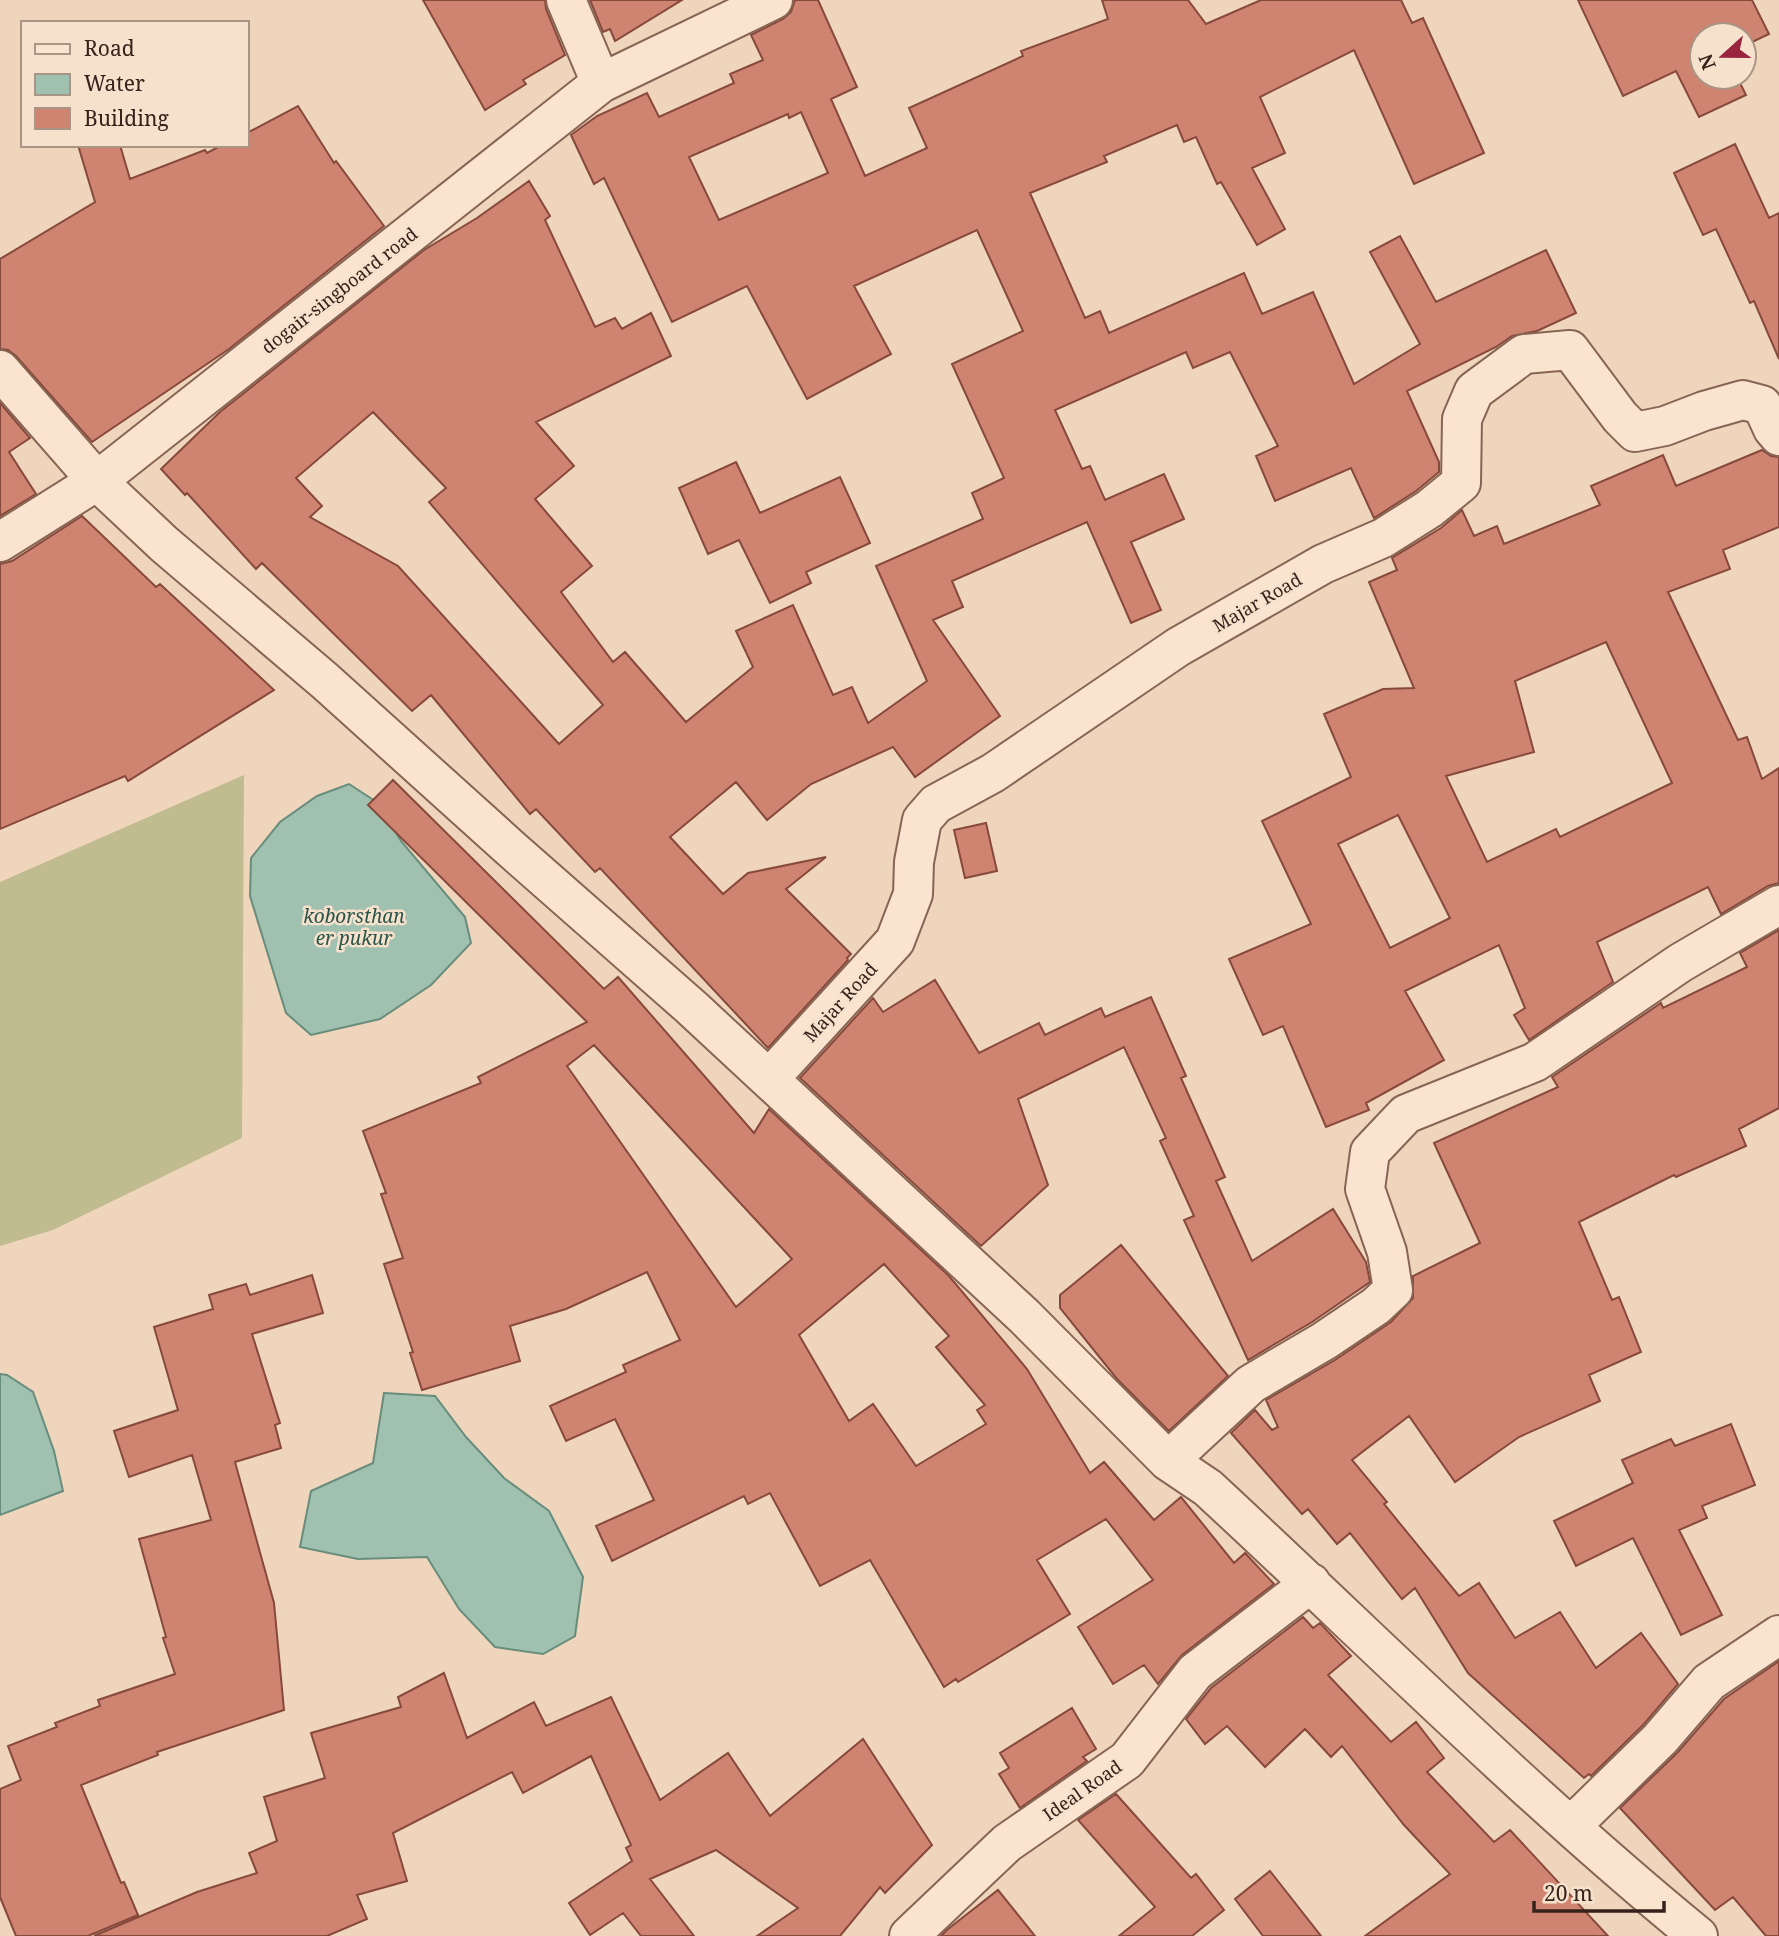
<svg xmlns="http://www.w3.org/2000/svg" width="1779" height="1936" font-family="'Noto Serif',serif">
<style>
.cemetery{fill:#c1bc90}
.water{fill:#a0c0b0;stroke:#688d7c;stroke-width:2}
.building{fill:#cf8471;stroke:#87493b;stroke-width:2;fill-rule:evenodd}
.lines{fill:none;stroke-linecap:round;stroke-linejoin:round}
.minor-casing{stroke:#876555;stroke-width:42}
.minor{stroke:#fae4d0;stroke-width:38}
.labels{text-anchor:middle;dominant-baseline:central;stroke-width:5;stroke-linejoin:round;paint-order:stroke}
.street-label{font-size:18px;fill:#36221b;stroke:#f6e1cc}
.water-label{font-size:19px;font-style:italic;fill:#29564a;stroke:#f6e1cc}
</style>
<rect width="100%" height="100%" fill="#efd5bc"/>
<path class="cemetery" d="M 244,775 L 242,1138 L 53,1230 L 0,1246 L 0,882 Z"/>
<path class="water" d="M 349,784 L 378,803 L 401,841 L 465,917 L 471,943 L 431,985 L 380,1019 L 311,1035 L 286,1013 L 250,896 L 251,858 L 280,822 L 317,796 Z
M 0,1374 L 7,1375 L 33,1392 L 54,1451 L 63,1491 L 0,1515 Z
M 384,1393 L 435,1396 L 466,1437 L 504,1478 L 549,1511 L 583,1577 L 575,1636 L 543,1654 L 495,1647 L 459,1609 L 427,1557 L 358,1559 L 300,1547 L 311,1491 L 373,1463 Z"/>
<path class="building" d="M 423,0 L 545,0 L 546,9 L 565,55 L 523,80 L 526,84 L 485,110 Z
M 590,0 L 682,0 L 615,41 L 610,29 L 603,32 Z
M 795,0 L 818,0 L 857,87 L 831,99 L 865,176 L 927,148 L 909,108 L 1023,56 L 1021,51 L 1108,19 L 1102,0 L 1188,0 L 1206,24 L 1261,0 L 1401,0 L 1412,23 L 1423,18 L 1484,153 L 1414,184 L 1354,50 L 1260,97 L 1285,153 L 1252,168 L 1285,229 L 1257,245 L 1221,182 L 1217,184 L 1196,137 L 1184,142 L 1177,125 L 1104,156 L 1107,162 L 1030,193 L 1085,318 L 1100,311 L 1109,333 L 1244,273 L 1262,314 L 1313,292 L 1354,384 L 1420,344 L 1370,252 L 1400,236 L 1436,302 L 1546,250 L 1576,313 L 1537,331 L 1512,336 L 1496,347 L 1407,391 L 1439,462 L 1439,472 L 1416,491 L 1374,518 L 1351,468 L 1275,501 L 1256,456 L 1278,446 L 1230,352 L 1193,368 L 1186,352 L 1055,410 L 1082,469 L 1090,466 L 1105,500 L 1164,474 L 1184,519 L 1131,542 L 1161,610 L 1131,623 L 1087,522 L 952,581 L 963,607 L 933,620 L 1000,716 L 915,777 L 893,747 L 811,784 L 767,820 L 736,782 L 670,837 L 723,894 L 748,873 L 826,857 L 786,889 L 851,954 L 847,958 L 848,960 L 768,1048 L 600,868 L 595,872 L 536,809 L 530,814 L 431,695 L 412,711 L 262,563 L 256,569 L 187,493 L 185,495 L 161,469 L 220,412 L 424,250 L 477,218 L 529,181 L 550,216 L 545,220 L 595,327 L 615,318 L 622,329 L 651,313 L 671,356 L 536,422 L 574,466 L 535,499 L 592,566 L 561,592 L 613,662 L 625,652 L 686,722 L 753,667 L 736,631 L 793,605 L 833,695 L 852,687 L 868,723 L 927,681 L 876,566 L 983,519 L 972,493 L 1004,478 L 952,364 L 1023,331 L 977,230 L 854,286 L 891,354 L 807,399 L 747,286 L 672,322 L 604,178 L 594,184 L 571,135 L 597,116 L 647,93 L 659,117 L 734,83 L 730,74 L 763,60 L 751,35 L 783,19 L 791,12 ZM 801,112 L 828,173 L 719,220 L 689,157 L 788,114 L 789,118 ZM 373,412 L 446,488 L 429,502 L 603,705 L 559,744 L 398,566 L 310,517 L 322,506 L 296,478 Z
M 1578,0 L 1752,0 L 1769,34 L 1744,46 L 1744,35 L 1702,35 L 1702,77 L 1737,77 L 1746,95 L 1699,117 L 1676,71 L 1623,96 Z
M 298,106 L 334,163 L 336,161 L 384,226 L 229,349 L 92,442 L 16,356 L 8,350 L 0,349 L 0,259 L 95,202 L 78,145 L 120,145 L 130,179 L 205,150 L 207,153 L 222,145 L 247,145 L 247,133 Z
M 1735,144 L 1769,218 L 1779,213 L 1779,359 L 1754,301 L 1750,303 L 1716,229 L 1703,235 L 1674,173 Z
M 0,403 L 30,438 L 9,452 L 36,494 L 0,516 Z
M 1762,450 L 1771,456 L 1779,457 L 1779,527 L 1723,550 L 1730,569 L 1668,592 L 1738,740 L 1747,737 L 1762,779 L 1779,768 L 1779,883 L 1768,886 L 1721,914 L 1708,887 L 1597,942 L 1613,982 L 1529,1040 L 1514,1015 L 1525,1008 L 1499,945 L 1405,991 L 1444,1060 L 1366,1103 L 1369,1110 L 1326,1127 L 1283,1026 L 1263,1035 L 1229,959 L 1311,924 L 1262,821 L 1351,777 L 1324,714 L 1383,689 L 1414,688 L 1369,582 L 1397,570 L 1392,558 L 1441,528 L 1462,510 L 1474,536 L 1497,526 L 1504,544 L 1600,505 L 1591,486 L 1663,455 L 1676,486 ZM 1606,642 L 1672,783 L 1560,837 L 1556,829 L 1487,862 L 1446,776 L 1534,752 L 1515,681 ZM 1398,815 L 1450,918 L 1390,948 L 1338,844 Z
M 736,462 L 760,513 L 840,477 L 870,543 L 806,572 L 811,583 L 770,603 L 739,540 L 708,554 L 679,488 Z
M 82,516 L 156,587 L 160,584 L 274,690 L 128,781 L 125,776 L 0,829 L 0,564 L 12,561 Z
M 393,780 L 604,989 L 618,977 L 754,1133 L 769,1109 L 949,1276 L 1027,1369 L 1090,1473 L 1104,1462 L 1154,1520 L 1181,1497 L 1234,1563 L 1245,1553 L 1274,1584 L 1182,1655 L 1158,1684 L 1144,1665 L 1113,1684 L 1078,1627 L 1153,1580 L 1106,1519 L 1037,1560 L 1070,1614 L 958,1682 L 956,1679 L 944,1687 L 870,1560 L 820,1586 L 770,1493 L 748,1504 L 744,1496 L 612,1561 L 596,1526 L 654,1500 L 615,1419 L 566,1441 L 550,1406 L 626,1372 L 623,1365 L 680,1340 L 647,1272 L 566,1309 L 510,1326 L 520,1361 L 422,1390 L 410,1353 L 413,1352 L 384,1264 L 403,1258 L 381,1194 L 386,1193 L 363,1131 L 481,1083 L 478,1077 L 587,1022 L 368,805 ZM 594,1045 L 792,1259 L 736,1307 L 567,1066 ZM 884,1264 L 949,1336 L 936,1347 L 985,1405 L 977,1410 L 986,1424 L 916,1466 L 873,1404 L 849,1421 L 799,1335 Z
M 986,823 L 997,871 L 965,878 L 954,830 Z
M 1779,930 L 1779,1108 L 1739,1129 L 1746,1146 L 1676,1177 L 1674,1175 L 1579,1222 L 1612,1300 L 1619,1297 L 1641,1352 L 1589,1375 L 1600,1401 L 1519,1437 L 1455,1482 L 1409,1416 L 1352,1460 L 1387,1502 L 1384,1504 L 1459,1596 L 1479,1583 L 1515,1638 L 1560,1612 L 1596,1668 L 1641,1633 L 1678,1684 L 1644,1724 L 1591,1776 L 1589,1774 L 1584,1778 L 1468,1673 L 1415,1588 L 1402,1599 L 1350,1533 L 1337,1544 L 1308,1509 L 1302,1514 L 1231,1433 L 1255,1410 L 1272,1430 L 1278,1427 L 1266,1400 L 1335,1360 L 1391,1322 L 1413,1298 L 1413,1276 L 1480,1243 L 1434,1143 L 1558,1087 L 1552,1077 L 1661,1003 L 1663,1008 L 1747,967 L 1740,953 Z
M 935,980 L 979,1053 L 1039,1023 L 1045,1035 L 1101,1008 L 1105,1017 L 1151,997 L 1186,1076 L 1181,1078 L 1225,1177 L 1216,1181 L 1252,1261 L 1333,1209 L 1366,1262 L 1370,1282 L 1312,1322 L 1248,1360 L 1184,1220 L 1194,1216 L 1160,1141 L 1166,1138 L 1124,1047 L 1018,1099 L 1048,1185 L 981,1246 L 800,1078 L 873,998 L 883,1012 Z
M 1121,1245 L 1228,1376 L 1169,1431 L 1117,1379 L 1060,1308 L 1060,1295 Z
M 312,1275 L 323,1313 L 252,1334 L 280,1423 L 275,1425 L 281,1448 L 235,1462 L 274,1603 L 284,1710 L 157,1752 L 158,1755 L 81,1785 L 121,1883 L 124,1882 L 138,1915 L 88,1936 L 16,1936 L 0,1897 L 0,1789 L 21,1780 L 8,1746 L 57,1727 L 55,1723 L 100,1706 L 98,1700 L 175,1674 L 163,1638 L 166,1637 L 139,1539 L 211,1520 L 192,1455 L 129,1477 L 114,1431 L 178,1410 L 154,1327 L 213,1309 L 209,1295 L 246,1284 L 250,1295 Z
M 1731,1424 L 1755,1485 L 1702,1506 L 1707,1518 L 1679,1530 L 1722,1615 L 1681,1635 L 1633,1538 L 1576,1566 L 1554,1521 L 1633,1483 L 1622,1460 L 1671,1439 L 1675,1446 Z
M 1303,1617 L 1313,1628 L 1320,1623 L 1351,1656 L 1328,1675 L 1391,1742 L 1416,1722 L 1444,1758 L 1427,1772 L 1494,1842 L 1510,1830 L 1608,1936 L 1365,1936 L 1450,1874 L 1404,1825 L 1342,1746 L 1331,1757 L 1305,1729 L 1265,1767 L 1227,1726 L 1205,1744 L 1186,1719 L 1211,1688 Z
M 1779,1661 L 1779,1936 L 1766,1936 L 1733,1897 L 1715,1910 L 1620,1808 L 1677,1753 L 1724,1699 Z
M 444,1673 L 467,1738 L 534,1702 L 546,1726 L 611,1697 L 660,1800 L 728,1753 L 770,1816 L 863,1739 L 932,1845 L 885,1893 L 880,1887 L 840,1936 L 757,1936 L 798,1908 L 716,1850 L 650,1879 L 694,1936 L 641,1936 L 623,1913 L 590,1935 L 569,1903 L 632,1861 L 626,1848 L 631,1845 L 591,1756 L 523,1793 L 512,1772 L 393,1833 L 407,1881 L 357,1895 L 367,1919 L 327,1936 L 94,1936 L 197,1892 L 257,1873 L 249,1853 L 277,1841 L 264,1797 L 325,1778 L 311,1733 L 401,1707 L 398,1697 Z
M 1072,1708 L 1096,1749 L 1083,1757 L 1087,1761 L 1020,1808 L 999,1774 L 1009,1768 L 1000,1753 Z
M 1116,1794 L 1191,1878 L 1196,1874 L 1224,1910 L 1192,1936 L 1119,1936 L 1155,1907 L 1078,1820 Z
M 1270,1871 L 1321,1936 L 1263,1936 L 1235,1899 Z
M 998,1890 L 1035,1936 L 941,1936 L 948,1929 Z"/>
<g class="lines">
<g class="minor-casing">
<path id="minor" d="M 601,83 L 773,0
M 0,370 L 97,481 L 164,544 L 325,681 L 509,847 L 691,1007 L 1024,1316 L 1168,1461 L 1208,1488 C 1370,1638 1527,1796 1698,1936
M 0,542 L 97,481 L 601,83 L 566,0
M 769,1079 L 895,941 L 913,894 L 914,862 L 922,820 L 936,804 L 993,773 L 1178,647 L 1323,564 L 1383,538 L 1429,509 L 1461,483 L 1462,419 L 1474,391 L 1524,354 L 1570,350 L 1620,417 L 1635,432 L 1665,426 L 1704,411 L 1743,400 L 1762,405 L 1773,429 L 1779,436
M 1168,1461 L 1251,1384 L 1324,1341 L 1376,1306 L 1393,1290 L 1387,1252 L 1365,1189 L 1370,1152 L 1406,1114 L 1535,1062 L 1680,963 L 1779,905
M 1571,1826 L 1660,1739 L 1709,1682 L 1779,1635
M 909,1936 L 1007,1843 L 1127,1760 L 1195,1672 L 1311,1583"/>
</g>
<use href="#minor" class="minor"/>
</g>
<g class="labels">
<g class="street-label">
<text transform="translate(339 290) rotate(-38)">dogair-singboard road</text>
<text transform="translate(1257 602) rotate(-30)">Majar Road</text>
<text transform="translate(840 1002) rotate(-48)">Majar Road</text>
<text transform="translate(1082 1790) rotate(-35)">Ideal Road</text>
</g>
<g class="water-label">
<text x="354" y="916">koborsthan<tspan x="354" dy="22">er pukur</tspan></text>
</g>
</g>
<rect x="21" y="21" width="228" height="126" fill="#f6e1cc" stroke="#a99585" stroke-width="2"/>
<rect x="35" y="44" width="35" height="10" fill="#fae4d0" stroke="#a99585" stroke-width="2"/>
<text x="84" y="56" font-size="21" fill="#36221b">Road</text>
<rect x="35" y="74" width="35" height="21" fill="#a0c0b0" stroke="#a99585" stroke-width="2"/>
<text x="84" y="91" font-size="21" fill="#36221b">Water</text>
<rect x="35" y="108" width="35" height="21" fill="#cf8471" stroke="#a99585" stroke-width="2"/>
<text x="84" y="126" font-size="21" fill="#36221b">Building</text>
<g transform="translate(1723 56) rotate(249)"><circle r="33" fill="#f6e1cc" stroke="#a99585" stroke-width="2"/>
<path d="M0-5L12 26L0 18L-12 26Z" fill="#98243d"/>
<text y="-10" font-size="19" font-weight="bold" text-anchor="middle" fill="#36221b">N</text>
</g>
<path d="M1534 1901v10h130v-10" fill="none" stroke="#36221b" stroke-width="3.5"/>
<text x="1544" y="1901" font-size="21" fill="#36221b" stroke="#f6e1cc" stroke-width="5" paint-order="stroke">20 m</text>
</svg>
